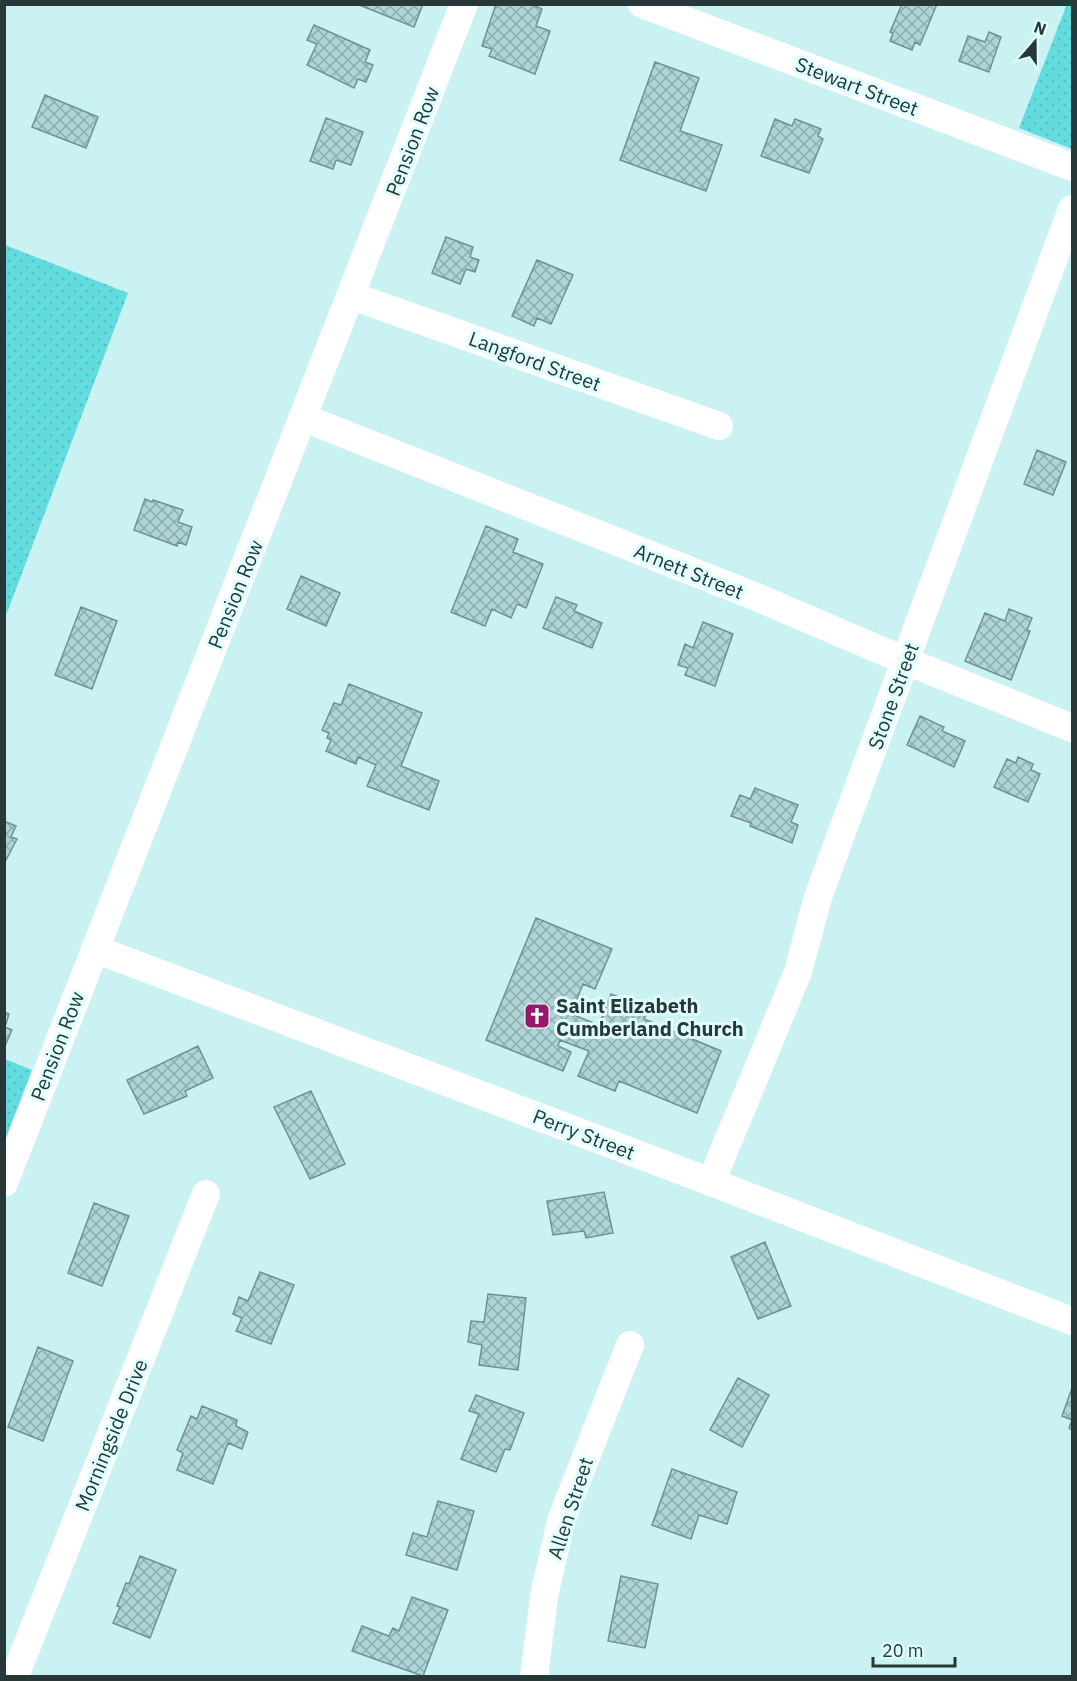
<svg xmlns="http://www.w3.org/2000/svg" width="1077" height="1681" font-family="'IBM Plex Sans',sans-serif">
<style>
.grass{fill:url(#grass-dots)}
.building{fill:url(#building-cross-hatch);stroke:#6f9394;stroke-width:1.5}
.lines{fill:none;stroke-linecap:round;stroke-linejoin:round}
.minor{stroke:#fff;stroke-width:28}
.labels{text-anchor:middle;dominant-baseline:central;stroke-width:6;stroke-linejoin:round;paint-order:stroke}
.street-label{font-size:20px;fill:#283738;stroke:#dffefe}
.poi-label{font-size:20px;font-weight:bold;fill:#283738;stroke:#dffefe;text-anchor:start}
</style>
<defs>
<pattern id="grass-dots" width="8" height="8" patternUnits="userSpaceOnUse" patternTransform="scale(1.5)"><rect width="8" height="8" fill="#63dce0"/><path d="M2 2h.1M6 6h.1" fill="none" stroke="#56bdc1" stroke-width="1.8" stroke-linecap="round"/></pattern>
<pattern id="building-cross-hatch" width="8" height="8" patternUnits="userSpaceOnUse" patternTransform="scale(1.5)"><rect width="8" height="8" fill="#aed4d5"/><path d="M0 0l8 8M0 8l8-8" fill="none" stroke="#8eadae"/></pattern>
</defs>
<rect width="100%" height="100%" fill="#cbf2f3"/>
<path class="grass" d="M 1067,4 L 1072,5 L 1072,149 L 1019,128 Z
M 5,245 L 128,293 L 5,618 Z
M 5,1059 L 32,1070 L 5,1140 Z"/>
<path class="building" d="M 357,4 L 423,4 L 414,27 Z
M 496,4 L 530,4 L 542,9 L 536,26 L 550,31 L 535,74 L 489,56 L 492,49 L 482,46 Z
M 902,4 L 937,4 L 920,45 L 915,42 L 912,50 L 890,41 L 893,33 L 890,32 Z
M 314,25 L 370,50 L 365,62 L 373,65 L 366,82 L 358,79 L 354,88 L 307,65 L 317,44 L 307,40 Z
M 989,32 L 1001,37 L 989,72 L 959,61 L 968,36 L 985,42 Z
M 655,62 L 699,78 L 680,131 L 722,145 L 706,191 L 620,160 Z
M 45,95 L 98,117 L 86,148 L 32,127 Z
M 326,118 L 363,132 L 351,165 L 336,160 L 333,169 L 310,161 Z
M 775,119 L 792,126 L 795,119 L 821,129 L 818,136 L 823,139 L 809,173 L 761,156 Z
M 446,237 L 473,247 L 470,257 L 479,260 L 475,272 L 466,269 L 460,284 L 432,273 Z
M 537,260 L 573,275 L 551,324 L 537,318 L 534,326 L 512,316 Z
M 1037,450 L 1066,462 L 1053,495 L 1024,484 Z
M 145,499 L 152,502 L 153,500 L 183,510 L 178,522 L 192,527 L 186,545 L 178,542 L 177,546 L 134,530 Z
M 486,526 L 518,539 L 513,552 L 543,564 L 526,608 L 517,604 L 511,618 L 492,609 L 485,626 L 451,612 Z
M 301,576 L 340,593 L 326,626 L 287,609 Z
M 556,597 L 577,605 L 574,611 L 602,623 L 592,648 L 543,628 Z
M 81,607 L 117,621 L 92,689 L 55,675 Z
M 1009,609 L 1032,618 L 1027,630 L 1030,631 L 1011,680 L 965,661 L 985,613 L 1005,621 Z
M 703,622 L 733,634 L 715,686 L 685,675 L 688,668 L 678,665 L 685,644 L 693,648 Z
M 349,684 L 422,713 L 401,766 L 439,781 L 429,810 L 367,786 L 376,765 L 358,757 L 356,764 L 326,751 L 331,740 L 327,738 L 329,733 L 322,730 L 334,703 L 341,705 Z
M 920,716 L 944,727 L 942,731 L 965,741 L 954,767 L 907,745 Z
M 1018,757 L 1033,764 L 1031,770 L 1040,774 L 1028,802 L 994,787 L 1007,759 L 1016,763 Z
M 755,788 L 798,805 L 791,822 L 798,825 L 792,843 L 750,826 L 751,823 L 731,816 L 740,795 L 750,799 Z
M 4,821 L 16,826 L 11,837 L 17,839 L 4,864 Z
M 536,918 L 612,949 L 595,989 L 583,984 L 571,1014 L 599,1025 L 611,994 L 648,1009 L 644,1019 L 721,1051 L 697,1113 L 619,1081 L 615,1091 L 578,1076 L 589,1051 L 560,1040 L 558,1046 L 571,1052 L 563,1071 L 486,1040 Z
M 4,1012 L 9,1014 L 5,1027 L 12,1030 L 5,1046 L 4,1046 Z
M 198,1046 L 213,1078 L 185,1091 L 187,1096 L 144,1114 L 127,1080 Z
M 311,1091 L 345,1164 L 310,1179 L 274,1107 Z
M 604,1192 L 613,1233 L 586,1238 L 584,1231 L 553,1235 L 547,1201 Z
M 94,1203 L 129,1216 L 102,1286 L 68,1273 Z
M 765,1242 L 791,1306 L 758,1319 L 731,1257 Z
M 260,1272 L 294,1285 L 271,1344 L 236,1331 L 242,1318 L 233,1314 L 239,1297 L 248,1301 Z
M 488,1294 L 526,1298 L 518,1370 L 479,1365 L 482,1345 L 468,1342 L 471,1321 L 484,1322 Z
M 38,1347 L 73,1361 L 43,1441 L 8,1427 Z
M 738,1378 L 769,1395 L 742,1447 L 710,1430 Z
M 1072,1388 L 1072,1430 L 1069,1428 L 1072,1420 L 1062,1416 Z
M 476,1395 L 524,1413 L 510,1450 L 505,1449 L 496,1472 L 461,1459 L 479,1414 L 469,1411 Z
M 202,1406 L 237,1420 L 236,1426 L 248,1432 L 242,1449 L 228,1443 L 213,1484 L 177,1470 L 183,1453 L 177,1450 L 191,1416 L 197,1419 Z
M 672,1469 L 737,1492 L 727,1524 L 699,1515 L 691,1539 L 652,1525 Z
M 438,1501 L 474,1511 L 457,1570 L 406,1555 L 413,1533 L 427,1537 Z
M 140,1556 L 176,1570 L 150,1638 L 113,1623 L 120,1607 L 117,1606 L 126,1583 L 129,1584 Z
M 621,1576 L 658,1584 L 645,1648 L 608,1641 Z
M 412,1597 L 448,1610 L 423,1676 L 352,1651 L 362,1626 L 389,1636 L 393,1628 L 399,1631 Z"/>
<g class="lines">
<path class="minor" d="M 642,4 L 1072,167
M 352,296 L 719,426
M 304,418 L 754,596 L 906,661 L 1072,728
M 95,949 L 711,1182 L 1072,1321
M 711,1182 L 798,972 L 818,897 L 1072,209
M 4,1183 L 464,4
M 15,1676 L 206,1194
M 534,1676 L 545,1591 L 562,1518 L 630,1345"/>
</g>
<defs>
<g id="church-square" transform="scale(1.35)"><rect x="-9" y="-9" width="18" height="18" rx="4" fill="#9a166a" stroke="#dffefe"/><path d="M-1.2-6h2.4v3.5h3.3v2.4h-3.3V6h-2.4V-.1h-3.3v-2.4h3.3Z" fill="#fff"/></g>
</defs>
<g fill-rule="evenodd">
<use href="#church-square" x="537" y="1016"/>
</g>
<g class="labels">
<g class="street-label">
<text transform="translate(857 86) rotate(21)">Stewart Street</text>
<text transform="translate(412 141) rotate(-69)">Pension Row</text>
<text transform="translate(535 361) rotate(20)">Langford Street</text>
<text transform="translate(689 571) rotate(22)">Arnett Street</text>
<text transform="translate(235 594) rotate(-68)">Pension Row</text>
<text transform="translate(893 696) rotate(-70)">Stone Street</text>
<text transform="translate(57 1046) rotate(-69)">Pension Row</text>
<text transform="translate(584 1134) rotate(21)">Perry Street</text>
<text transform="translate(111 1435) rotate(-68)">Morningside Drive</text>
<text transform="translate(570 1508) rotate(-72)">Allen Street</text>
</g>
<g class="poi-label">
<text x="556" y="1005">Saint Elizabeth<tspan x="556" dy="23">Cumberland Church</tspan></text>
</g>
</g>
<rect width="1077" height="1681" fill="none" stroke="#283738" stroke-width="12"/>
<g transform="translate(1035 42) rotate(20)" stroke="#dffefe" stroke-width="4.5" paint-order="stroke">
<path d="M0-4.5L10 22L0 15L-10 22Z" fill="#283738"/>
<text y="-9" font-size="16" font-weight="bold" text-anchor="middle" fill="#283738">N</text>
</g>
<path d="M873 1657v9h82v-9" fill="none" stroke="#283738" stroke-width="3"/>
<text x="882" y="1657" font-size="18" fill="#283738" stroke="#dffefe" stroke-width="4.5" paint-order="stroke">20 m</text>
</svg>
